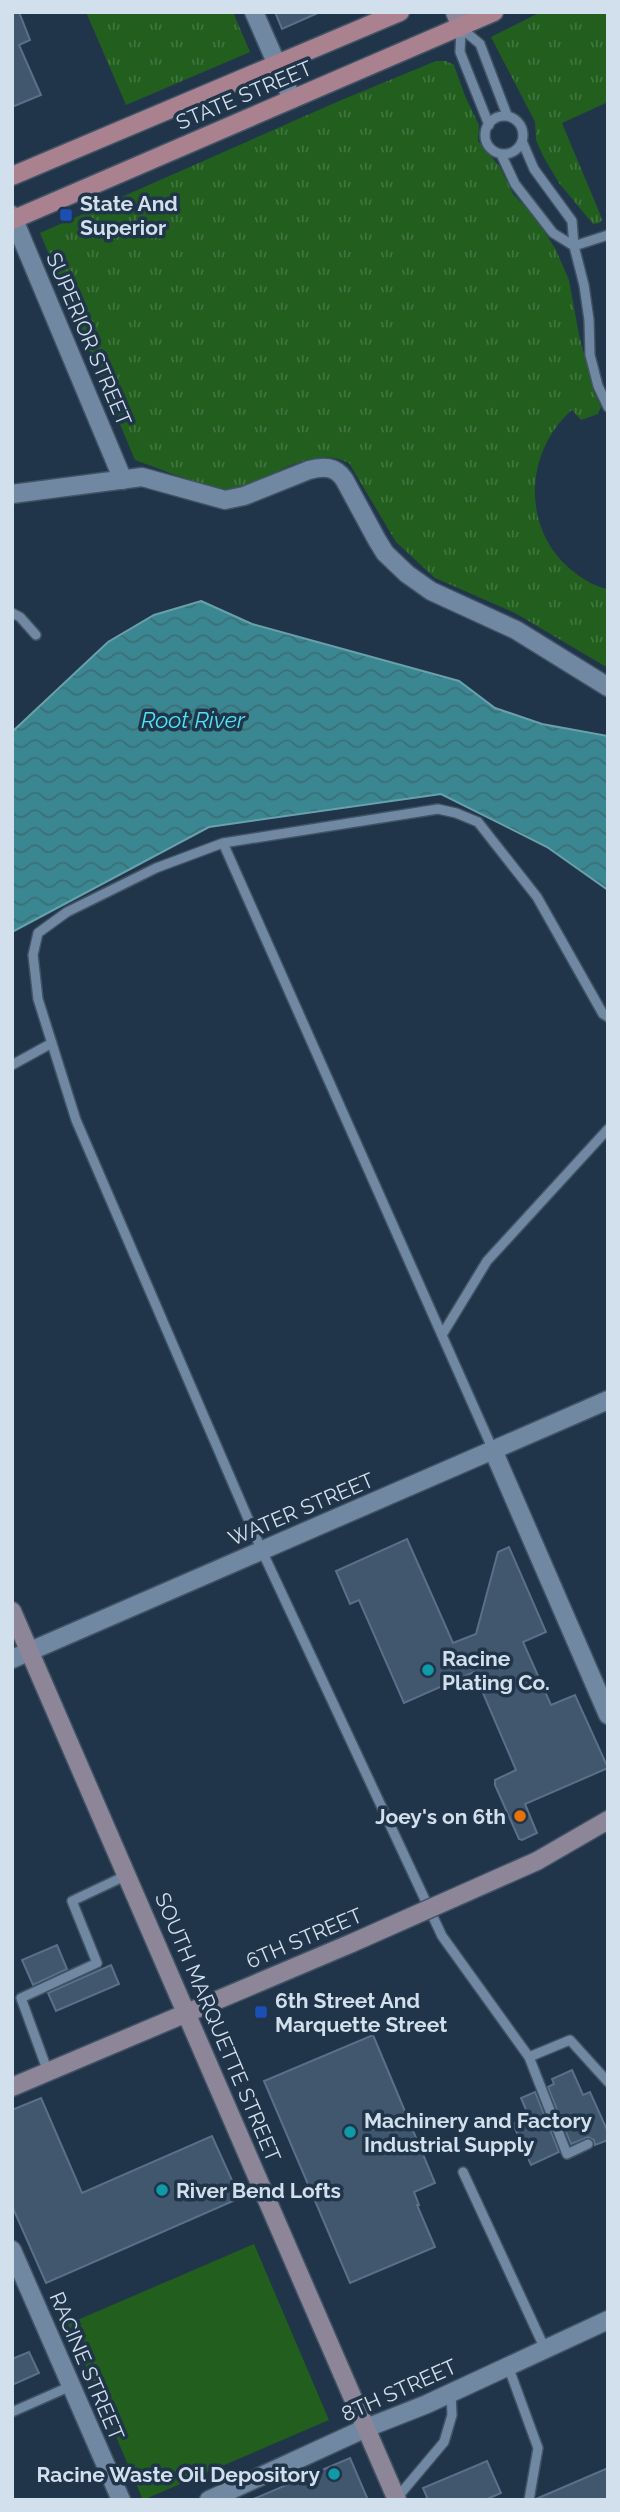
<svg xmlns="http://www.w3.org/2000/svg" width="620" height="2512" font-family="Raleway,sans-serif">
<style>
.grass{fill:url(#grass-tufts)}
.garden{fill:#225e1e}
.water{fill:url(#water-waves);stroke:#68a1ac;stroke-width:2}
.building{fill:#41576e;stroke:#5a7089;stroke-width:2}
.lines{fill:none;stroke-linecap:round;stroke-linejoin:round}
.lane-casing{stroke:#415365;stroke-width:12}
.street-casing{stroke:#415365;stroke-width:21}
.secondary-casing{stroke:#415365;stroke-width:21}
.primary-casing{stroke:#415365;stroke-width:21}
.lane{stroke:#7188a2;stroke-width:9}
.street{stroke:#7188a2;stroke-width:18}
.secondary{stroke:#8d8598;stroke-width:18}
.primary{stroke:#a9818f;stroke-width:18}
.secondary-bridge-casing{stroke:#415365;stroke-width:21;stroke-linecap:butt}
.secondary-bridge{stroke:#8d8598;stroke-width:18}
.transit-dot{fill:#1a4fb4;stroke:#21354a;stroke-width:2.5}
.culture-dot{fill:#0f9aa8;stroke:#21354a;stroke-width:2.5}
.food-dot{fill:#e8710a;stroke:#21354a;stroke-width:2.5}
.labels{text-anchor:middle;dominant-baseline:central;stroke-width:7;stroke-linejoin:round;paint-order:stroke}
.street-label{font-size:21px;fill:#d2dfec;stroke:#21354a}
.poi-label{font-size:21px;font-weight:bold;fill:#d2dfec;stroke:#21354a;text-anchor:start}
.water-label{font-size:23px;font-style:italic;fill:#4ce3f5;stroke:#21354a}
</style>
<defs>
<pattern id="grass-tufts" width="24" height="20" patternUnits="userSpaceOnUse" patternTransform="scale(1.75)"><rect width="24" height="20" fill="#225e1e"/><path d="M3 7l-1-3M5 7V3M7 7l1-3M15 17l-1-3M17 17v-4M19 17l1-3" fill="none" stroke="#41753f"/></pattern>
<pattern id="water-waves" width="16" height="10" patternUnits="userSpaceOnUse" patternTransform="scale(1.75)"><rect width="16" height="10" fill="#3a8791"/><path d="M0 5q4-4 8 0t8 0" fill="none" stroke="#3c6f77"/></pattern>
</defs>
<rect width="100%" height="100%" fill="#21354a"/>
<path class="grass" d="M 86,12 L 233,12 L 250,52 L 126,105 Z
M 541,12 L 608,12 L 608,102 L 562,123 L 600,214 L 602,220 L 599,223 L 593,224 L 559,183 L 543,156 L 536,140 L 535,122 L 491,37 Z
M 436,61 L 446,61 L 454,65 L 465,96 L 479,125 L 478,141 L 500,167 L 513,194 L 536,218 L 556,250 L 569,280 L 579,335 L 594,391 L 601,407 L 598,414 L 581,420 L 572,410 C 525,451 521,527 570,569 C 581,578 595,587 608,589 L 608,668 L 515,613 L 435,578 L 396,542 L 349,463 C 309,443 272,481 233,489 C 214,492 156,467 135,460 L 40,233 L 339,101 Z"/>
<path class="garden" d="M 254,2244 L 329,2420 L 143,2500 L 68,2324 Z"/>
<path class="water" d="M 201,601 L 252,624 L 459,681 L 495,708 L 542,724 L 608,736 L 608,890 L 547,847 L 441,794 L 209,827 L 12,932 L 12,732 L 108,642 L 154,615 Z"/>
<path class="building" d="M 12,12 L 19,12 L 30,40 L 19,45 L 41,95 L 12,107 Z
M 275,12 L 320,12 L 282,29 Z
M 407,1539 L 453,1643 L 476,1634 L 498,1552 L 509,1547 L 546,1632 L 523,1642 L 551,1705 L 575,1695 L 608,1768 L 525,1804 L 537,1833 L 522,1840 L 519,1839 L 495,1785 L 495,1780 L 516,1770 L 474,1672 L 404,1703 L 359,1600 L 350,1604 L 336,1571 Z
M 57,1945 L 67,1969 L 33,1985 L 22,1960 Z
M 111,1965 L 119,1984 L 56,2011 L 48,1993 Z
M 373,2035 L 435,2183 L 414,2192 L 419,2205 L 417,2205 L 435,2247 L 350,2283 L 264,2081 Z
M 572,2070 L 583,2095 L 590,2092 L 608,2132 L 608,2140 L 595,2145 L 594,2140 L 588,2137 L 571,2144 L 548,2087 L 554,2084 L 552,2079 Z
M 535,2092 L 559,2152 L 531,2165 L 513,2124 L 529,2117 L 521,2098 Z
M 41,2098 L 82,2193 L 212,2136 L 240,2198 L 46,2283 L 12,2206 L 12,2110 Z
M 29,2352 L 39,2373 L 12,2385 L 12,2359 Z
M 350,2458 L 368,2500 L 251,2500 Z
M 487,2461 L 501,2493 L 485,2500 L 428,2500 L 423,2488 Z
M 608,2468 L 608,2500 L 536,2500 L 536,2499 Z"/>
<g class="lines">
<g class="lane-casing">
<path id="lane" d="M 461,28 L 460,52 L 489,125
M 461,28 L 480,44 L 507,115
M485 135a19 19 0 1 1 38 0a19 19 0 1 1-38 0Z
M 522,141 L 534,169 L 572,221 L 574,246 L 584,285 L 589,320 L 590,355 L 598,386 L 608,407
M 501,154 L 515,184 L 553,233 L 574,246 L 608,235
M 12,613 L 20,617 L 36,635
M 223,843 L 493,1450
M 12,1065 L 52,1043
M 442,1335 L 487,1261 L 608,1129
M 529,2057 L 570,2040 L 608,2082
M 48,2072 L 21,1998 L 97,1963 L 72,1901 L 127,1875
M 588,2144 L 567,2154 L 529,2057 L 442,1936 L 262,1551 L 76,1120 L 38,999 L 33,955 L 38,933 L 67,912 L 156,868 L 223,843 L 438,809 L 456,813 L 478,822 L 537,897 L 603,1014 L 608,1017
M 463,2172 L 545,2349
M 508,2366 L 538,2448 L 529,2500
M 12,2412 L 71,2386
M 396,2499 L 444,2442 L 452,2415 L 451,2393"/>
</g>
<g class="street-casing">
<path id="street" d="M 254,12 L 292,99
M 12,215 L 123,480
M 12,494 L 142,477 L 225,500 L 244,496 L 309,470 C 323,466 335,466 344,479 L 377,540 L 385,553 L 407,574 L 431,591 L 516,630 L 608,687
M 493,1450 L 608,1715
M 12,1659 L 608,1400
M 12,2250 L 121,2500
M 209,2500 L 366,2428 L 427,2404 L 608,2320"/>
</g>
<g class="secondary-casing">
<path id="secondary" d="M 455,12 L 461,28
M 12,1611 L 397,2500
M 537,1861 L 608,1820
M 12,2087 L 352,1943"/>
</g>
<g class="primary-casing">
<path id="primary" d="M 12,176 L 400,12
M 12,220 L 494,12"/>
</g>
<use href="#lane" class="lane"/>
<use href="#street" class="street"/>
<use href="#secondary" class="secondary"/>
<use href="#primary" class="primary"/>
<g class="secondary-bridge-casing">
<path id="secondary-bridge" d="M 352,1943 L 537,1861"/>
</g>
<use href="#secondary-bridge" class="secondary-bridge"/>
</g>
<g class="transit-dot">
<rect x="59" y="208" width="14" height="14" rx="3.5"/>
<rect x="254" y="2005" width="14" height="14" rx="3.5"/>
</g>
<g class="culture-dot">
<circle cx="428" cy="1670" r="7"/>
<circle cx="350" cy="2132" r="7"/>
<circle cx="162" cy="2190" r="7"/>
<circle cx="334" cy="2474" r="7"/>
</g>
<circle class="food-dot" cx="520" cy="1816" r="7"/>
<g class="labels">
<g class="street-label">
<text transform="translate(244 95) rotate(-23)">STATE STREET</text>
<text transform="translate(89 339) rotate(67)">SUPERIOR STREET</text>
<text transform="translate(301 1509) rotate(-23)">WATER STREET</text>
<text transform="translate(304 1938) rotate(-23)">6TH STREET</text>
<text transform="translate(218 2027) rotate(67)">SOUTH MARQUETTE STREET</text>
<text transform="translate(87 2366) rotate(67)">RACINE STREET</text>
<text transform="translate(399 2390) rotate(-24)">8TH STREET</text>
</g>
<g class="poi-label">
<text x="80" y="203">State And<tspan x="80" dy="24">Superior</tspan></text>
<text x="442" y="1658">Racine<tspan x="442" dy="24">Plating Co.</tspan></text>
<text x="506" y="1816" text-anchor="end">Joey's on 6th</text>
<text x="275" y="2000">6th Street And<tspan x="275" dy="24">Marquette Street</tspan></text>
<text x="364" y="2120">Machinery and Factory<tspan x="364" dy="24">Industrial Supply</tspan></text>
<text x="176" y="2190">River Bend Lofts</text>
<text x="320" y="2474" text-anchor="end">Racine Waste Oil Depository</text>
</g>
<g class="water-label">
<text x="193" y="719">Root River</text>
</g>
</g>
<rect width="620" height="2512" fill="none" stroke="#d2dfec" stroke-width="28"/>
</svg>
